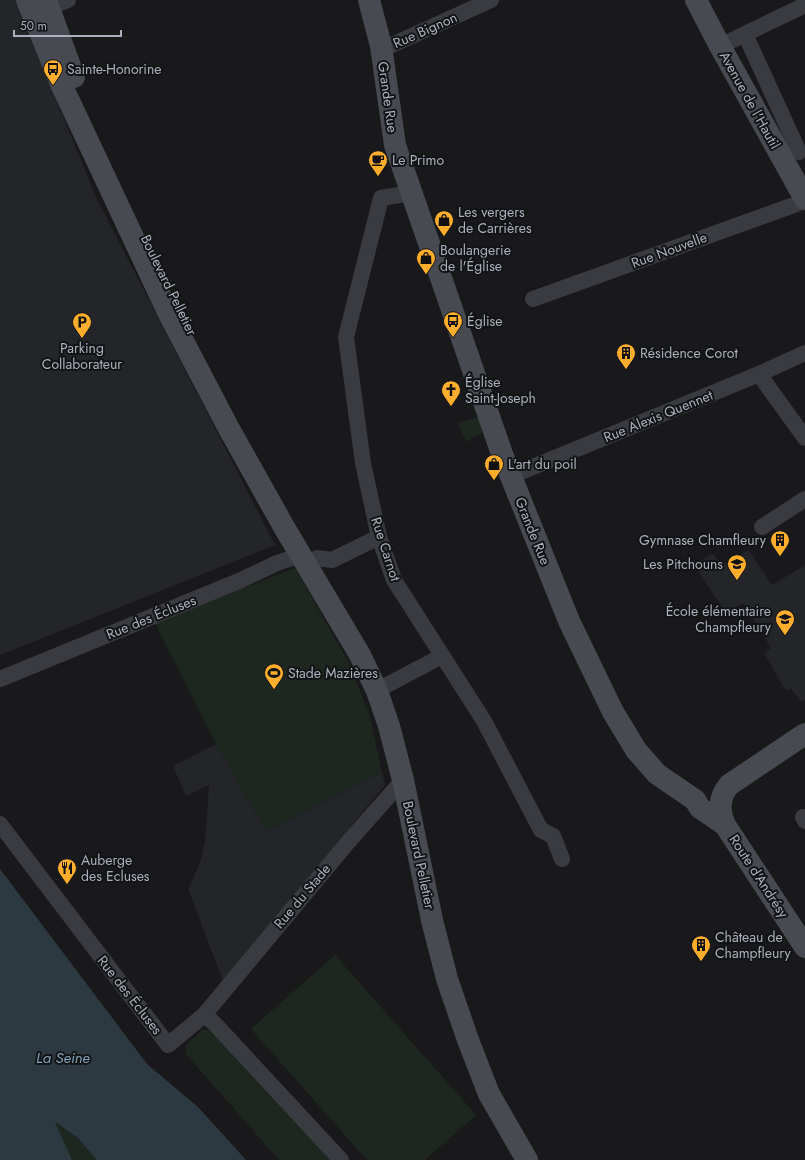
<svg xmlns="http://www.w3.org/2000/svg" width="805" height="1160" font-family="Jost,sans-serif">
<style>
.built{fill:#242528}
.green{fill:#1e271f}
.water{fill:#2d3941}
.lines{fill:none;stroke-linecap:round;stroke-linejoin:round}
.street{stroke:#393b40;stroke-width:16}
.secondary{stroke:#474a51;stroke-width:22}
.labels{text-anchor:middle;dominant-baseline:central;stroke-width:4;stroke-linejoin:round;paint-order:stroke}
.street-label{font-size:14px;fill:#aab0bc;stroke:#131416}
.poi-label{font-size:14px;fill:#aab0bc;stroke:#131416;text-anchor:start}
.water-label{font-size:15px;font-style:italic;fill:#7fa1b9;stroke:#131416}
</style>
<rect width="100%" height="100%" fill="#19191b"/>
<path class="built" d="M 0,0 L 15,0 L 97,199 L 275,545 L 0,655 Z
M 749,550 L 772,585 L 805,565 L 805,699 L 801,702 L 791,689 L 786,691 L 764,653 L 771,648 L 743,603 L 726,613 L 694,565 L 711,554 L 714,555 L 722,566 Z
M 216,744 L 266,831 L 382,772 L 385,785 L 223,981 L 188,889 L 201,860 L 205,841 L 209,785 L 186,796 L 173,766 Z"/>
<path class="green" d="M 480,416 L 485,431 L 466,442 L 458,423 Z
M 295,568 L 349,663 L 370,717 L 382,772 L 266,831 L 216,744 L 155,623 Z
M 335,955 L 476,1115 L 425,1160 L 367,1160 L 251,1029 Z
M 203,1029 L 212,1031 L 331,1160 L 279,1160 L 186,1054 L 185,1046 Z
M 54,1122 L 78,1138 L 97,1160 L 72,1160 Z"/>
<path class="water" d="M 0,869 L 147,1064 L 198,1107 L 246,1160 L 97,1160 L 78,1138 L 55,1122 L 72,1160 L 0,1160 Z"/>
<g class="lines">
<path class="street" d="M 41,14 L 48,8 L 68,0
M 745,34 L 799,152
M 720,46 L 805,5
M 381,50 L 491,0
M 411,193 L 381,198 L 346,337 L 363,463 L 379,537 L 394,580 L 484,721 L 541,830 L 553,836 L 562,859
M 533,299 L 805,201
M 759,374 L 805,438
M 511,476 L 759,374 L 805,353
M 762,527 L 805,499
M 317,558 L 332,560 L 379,537
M 0,679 L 239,581 L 277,563 L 301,555
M 387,685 L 442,656
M 803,817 L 805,821
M 0,824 L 168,1045 L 204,1015 L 349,841 L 403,780
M 204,1015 L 214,1023 L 341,1160"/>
<path class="secondary" d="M 27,0 L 62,86 L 169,314 L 228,427 L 284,527 L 360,655 L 377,691 L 389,726 L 403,780 L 432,920 L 447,979 L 468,1040 L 489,1094 L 527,1160
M 46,0 L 74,77
M 369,0 L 381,46 L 395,145 L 502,454 L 569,621 L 613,712 L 636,750 L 657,774 L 695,800 L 700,808 L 725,825
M 696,0 L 720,46 L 805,199
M 805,734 L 729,785 C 719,797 718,811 725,825 L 805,947"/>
</g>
<defs>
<g id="bus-pin" transform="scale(1)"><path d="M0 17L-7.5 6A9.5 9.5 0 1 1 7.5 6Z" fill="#ffad2d" stroke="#131416"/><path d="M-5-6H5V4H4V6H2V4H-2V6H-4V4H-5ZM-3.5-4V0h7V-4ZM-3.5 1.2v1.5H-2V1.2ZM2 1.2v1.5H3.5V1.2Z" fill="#111"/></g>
<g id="cafe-pin" transform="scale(1)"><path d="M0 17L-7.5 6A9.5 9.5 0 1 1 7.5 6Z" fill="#ffad2d" stroke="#131416"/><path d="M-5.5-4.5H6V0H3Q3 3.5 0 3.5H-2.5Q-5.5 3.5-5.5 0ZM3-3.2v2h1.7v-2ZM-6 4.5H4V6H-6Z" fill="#111"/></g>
<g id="shop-pin" transform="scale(1)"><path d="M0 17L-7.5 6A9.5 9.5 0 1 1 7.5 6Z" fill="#ffad2d" stroke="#131416"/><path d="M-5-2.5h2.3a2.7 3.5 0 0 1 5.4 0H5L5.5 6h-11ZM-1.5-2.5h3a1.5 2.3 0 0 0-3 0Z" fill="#111"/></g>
<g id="parking-pin" transform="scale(1)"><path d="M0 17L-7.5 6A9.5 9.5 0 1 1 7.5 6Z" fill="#ffad2d" stroke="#131416"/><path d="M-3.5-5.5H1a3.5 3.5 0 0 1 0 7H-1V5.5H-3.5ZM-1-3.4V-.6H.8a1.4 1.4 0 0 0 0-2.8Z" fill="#111"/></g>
<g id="building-pin" transform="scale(1)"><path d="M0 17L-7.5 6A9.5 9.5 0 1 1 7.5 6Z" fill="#ffad2d" stroke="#131416"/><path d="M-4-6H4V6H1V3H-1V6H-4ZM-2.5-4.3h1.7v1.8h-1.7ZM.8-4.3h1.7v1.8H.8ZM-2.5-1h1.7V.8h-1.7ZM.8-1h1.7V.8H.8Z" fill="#111"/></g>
<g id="church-pin" transform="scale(1)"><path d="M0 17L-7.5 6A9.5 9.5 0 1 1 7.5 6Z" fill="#ffad2d" stroke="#131416"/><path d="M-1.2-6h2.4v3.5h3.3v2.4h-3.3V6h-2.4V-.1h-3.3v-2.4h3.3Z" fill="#111"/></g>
<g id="school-pin" transform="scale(1)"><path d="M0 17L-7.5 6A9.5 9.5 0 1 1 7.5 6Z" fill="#ffad2d" stroke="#131416"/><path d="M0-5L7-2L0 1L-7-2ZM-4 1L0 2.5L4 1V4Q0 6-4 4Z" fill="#111"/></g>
<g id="stadium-pin" transform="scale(1)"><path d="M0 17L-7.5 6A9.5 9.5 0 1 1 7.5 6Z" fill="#ffad2d" stroke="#131416"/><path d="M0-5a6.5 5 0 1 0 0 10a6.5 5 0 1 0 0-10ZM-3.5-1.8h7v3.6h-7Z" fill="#111"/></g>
<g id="restaurant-pin" transform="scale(1)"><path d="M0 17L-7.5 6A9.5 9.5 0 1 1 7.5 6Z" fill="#ffad2d" stroke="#131416"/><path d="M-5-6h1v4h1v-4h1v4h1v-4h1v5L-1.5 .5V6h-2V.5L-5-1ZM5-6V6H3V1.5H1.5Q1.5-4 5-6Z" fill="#111"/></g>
</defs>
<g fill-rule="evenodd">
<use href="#bus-pin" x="53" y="69"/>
<use href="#cafe-pin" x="378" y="160"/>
<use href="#shop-pin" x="444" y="220"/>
<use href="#shop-pin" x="426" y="258"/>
<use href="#bus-pin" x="453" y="321"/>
<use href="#parking-pin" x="82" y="322"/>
<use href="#building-pin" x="626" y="353"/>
<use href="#church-pin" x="451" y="390"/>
<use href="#shop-pin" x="494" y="464"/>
<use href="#building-pin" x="780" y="540"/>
<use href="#school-pin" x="737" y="564"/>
<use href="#school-pin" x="785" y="619"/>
<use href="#stadium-pin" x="274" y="673"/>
<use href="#restaurant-pin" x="67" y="868"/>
<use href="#building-pin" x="701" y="945"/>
</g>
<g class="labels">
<g class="street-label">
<text transform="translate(425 30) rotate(-24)">Rue Bignon</text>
<text transform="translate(388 97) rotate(82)">Grande Rue</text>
<text transform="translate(750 100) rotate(61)">Avenue de l'Hautil</text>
<text transform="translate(669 250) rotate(-20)">Rue Nouvelle</text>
<text transform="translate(169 285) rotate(64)">Boulevard Pelletier</text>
<text transform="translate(658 416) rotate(-22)">Rue Alexis Quennet</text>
<text transform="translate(533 531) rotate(68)">Grande Rue</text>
<text transform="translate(386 549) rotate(72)">Rue Carnot</text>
<text transform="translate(151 617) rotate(-22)">Rue des Écluses</text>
<text transform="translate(419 855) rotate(78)">Boulevard Pelletier</text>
<text transform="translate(759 876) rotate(57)">Route d'Andrésy</text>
<text transform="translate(302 896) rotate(-50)">Rue du Stade</text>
<text transform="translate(130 995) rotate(52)">Rue des Écluses</text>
</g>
<g class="poi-label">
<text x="67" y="69">Sainte-Honorine</text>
<text x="392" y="160">Le Primo</text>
<text x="458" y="212">Les vergers<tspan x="458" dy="16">de Carrières</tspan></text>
<text x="440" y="250">Boulangerie<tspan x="440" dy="16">de l'Église</tspan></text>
<text x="467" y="321">Église</text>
<text x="82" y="348" text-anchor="middle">Parking<tspan x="82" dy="16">Collaborateur</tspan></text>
<text x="640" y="353">Résidence Corot</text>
<text x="465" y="382">Église<tspan x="465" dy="16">Saint-Joseph</tspan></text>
<text x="508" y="464">L'art du poil</text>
<text x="766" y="540" text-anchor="end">Gymnase Chamfleury</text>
<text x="723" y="564" text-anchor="end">Les Pitchouns</text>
<text x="771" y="611" text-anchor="end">École élémentaire<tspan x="771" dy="16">Champfleury</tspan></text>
<text x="288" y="673">Stade Mazières</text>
<text x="81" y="860">Auberge<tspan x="81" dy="16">des Ecluses</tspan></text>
<text x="715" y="937">Château de<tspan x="715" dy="16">Champfleury</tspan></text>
</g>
<g class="water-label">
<text x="63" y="1058">La Seine</text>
</g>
</g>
<path d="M14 30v6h107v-6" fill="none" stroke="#aab0bc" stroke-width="2"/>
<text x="20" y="30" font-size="12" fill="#aab0bc" stroke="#131416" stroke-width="3" paint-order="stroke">50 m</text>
</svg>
